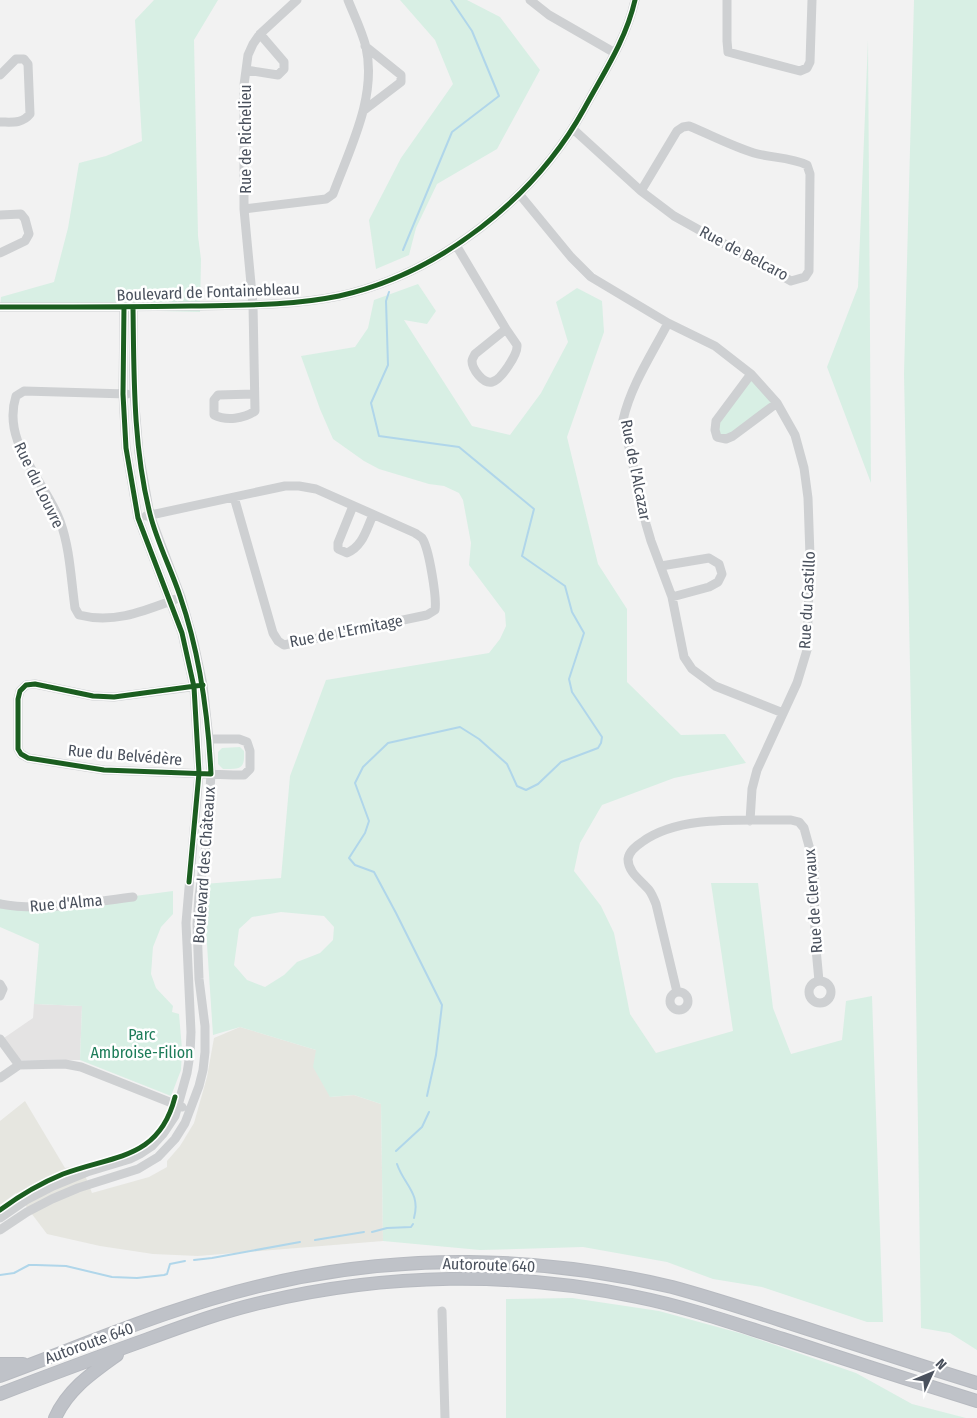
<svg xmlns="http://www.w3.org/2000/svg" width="977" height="1418" font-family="'Fira Sans Condensed',sans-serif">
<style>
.commercial{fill:#e6e6e0}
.education{fill:#e4e3e3}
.green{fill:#d8efe4;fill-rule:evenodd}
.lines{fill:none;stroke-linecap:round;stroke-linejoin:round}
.stream{stroke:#b0d6ea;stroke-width:2}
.highway-casing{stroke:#b7bac0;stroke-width:14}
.minor{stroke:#ced0d2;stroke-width:9}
.highway{stroke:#bfc2c8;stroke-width:12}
.cycleway-casing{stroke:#fff;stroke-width:8}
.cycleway{stroke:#1b5e20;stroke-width:5}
.labels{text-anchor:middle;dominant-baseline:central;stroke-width:5;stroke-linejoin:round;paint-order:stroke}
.street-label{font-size:16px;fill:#4a515d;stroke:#fff}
.park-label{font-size:16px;fill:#1d7c59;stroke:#fff}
</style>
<rect width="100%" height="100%" fill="#f2f2f2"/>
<path class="commercial" d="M 240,1027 L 316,1050 L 330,1097 L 354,1095 L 381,1104 L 383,1241 L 198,1256 L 153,1254 L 100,1246 L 47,1234 L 16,1193 L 0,1205 L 0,1121 L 25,1101 L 65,1168 L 81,1165 L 92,1193 L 149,1177 L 167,1167 L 167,1161 L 180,1146 L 194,1123 L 207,1077 L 214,1038 Z"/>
<path class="education" d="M 34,1004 L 82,1006 L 80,1060 L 20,1060 L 4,1038 L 33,1018 Z"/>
<path class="green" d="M 154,0 L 218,0 L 194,40 L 198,236 L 201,259 L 200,312 L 0,307 L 1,297 L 54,282 L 68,228 L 79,163 L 106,156 L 142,141 L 135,20 Z
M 400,0 L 467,0 L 500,17 L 540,70 L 497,149 L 437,184 L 416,228 L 409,255 L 376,269 L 369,220 L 401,158 L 453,84 L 435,40 Z
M 914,0 L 977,0 L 977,1350 L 950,1333 L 921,1328 L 914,862 L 904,374 Z
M 868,40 L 871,483 L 827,367 L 858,287 Z
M 418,284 L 436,311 L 427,324 L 404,320 L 472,426 L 510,435 L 541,393 L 568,342 L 556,302 L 577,288 L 602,301 L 604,332 L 567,437 L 598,564 L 627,609 L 627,682 L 681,735 L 725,734 L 746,763 L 674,778 L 602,805 L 580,843 L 574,871 L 601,906 L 614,933 L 630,1014 L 656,1053 L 733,1031 L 711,883 L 758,883 L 773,1008 L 791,1054 L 842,1040 L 846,1001 L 872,996 L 883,1322 L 867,1322 L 762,1287 L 713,1279 L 667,1262 L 583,1247 L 480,1250 L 383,1241 L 381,1104 L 354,1095 L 330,1097 L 313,1067 L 316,1050 L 240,1027 L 213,1035 L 203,884 L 281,878 L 290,776 L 326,680 L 489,653 L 500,639 L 506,626 L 505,613 L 469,565 L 471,543 L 463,500 L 459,493 L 444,486 L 429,484 L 379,469 L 364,461 L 333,439 L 320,409 L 301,356 L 355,347 L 368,328 L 374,300 ZM 281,912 L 324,916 L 334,927 L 333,940 L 320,953 L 297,962 L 284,975 L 265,987 L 247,980 L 234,965 L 239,929 L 252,917 Z
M 751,374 L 777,403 L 733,436 L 717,437 L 716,421 Z
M 240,747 L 244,751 C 245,770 240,769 223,769 L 218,764 L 218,752 L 222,748 Z
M 173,891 L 173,914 L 161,927 L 153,947 L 151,974 L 156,988 L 173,1006 L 172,1012 L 179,1014 L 182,1049 L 181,1070 L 171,1096 L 80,1060 L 82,1006 L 34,1004 L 39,944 L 0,927 L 0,899 L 16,906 L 43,908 Z
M 572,1298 L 659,1311 L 743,1334 L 856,1373 L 912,1404 L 966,1418 L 506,1418 L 506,1299 Z"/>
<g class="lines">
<path class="stream" d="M 403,250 L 452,132 L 499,96 L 472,31 L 451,0
M 389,292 L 386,301 L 388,365 L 371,403 L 379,436 L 459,447 L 534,509 L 522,556 L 565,586 L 572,612 L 584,633 L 569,679 L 572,692 L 602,737 L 601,743 L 598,748 L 561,762 L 538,784 L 526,790 L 517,786 L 507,764 L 479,739 L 460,727 L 388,743 L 363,767 L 355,783 L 369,821 L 365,833 L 349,858 L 355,865 L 374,872 L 396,913 L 442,1005 L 436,1055 L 427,1096
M 396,1151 L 422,1127 L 429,1112
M 397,1164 C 404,1185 421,1193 414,1218
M 372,1232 L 387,1228 L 411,1227 L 413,1224
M 315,1240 L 364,1232
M 194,1260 L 212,1258 L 300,1242
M 0,1275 L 14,1273 L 29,1265 L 36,1265 L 66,1266 L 112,1277 L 137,1278 L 164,1275 L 167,1274 L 170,1264 L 185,1261"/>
<g class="highway-casing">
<path id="highway" d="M 0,1364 L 23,1364
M 0,1376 C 87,1344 173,1306 264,1285 C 398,1253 538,1255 672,1287 C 709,1297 746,1309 783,1321 C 848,1342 912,1363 977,1383
M 0,1394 C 49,1375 98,1357 148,1339 C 186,1325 224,1311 264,1302 C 386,1273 514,1271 637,1297 C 687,1307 735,1324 783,1339 C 848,1360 912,1381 977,1401
M 55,1418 C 68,1389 92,1373 117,1355"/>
</g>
<path class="minor" d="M 530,0 L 549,15 L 615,53
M 727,0 L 727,41 L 728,52 L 800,71 L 807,68 L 810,62 L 812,0
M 246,70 L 278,75 L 284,69 L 284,62 L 260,34
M 0,75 L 16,59 L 24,59 L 28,64 L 30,114 C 22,124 12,122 0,122
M 363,111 L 401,82 L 401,75 L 365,46
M 573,129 L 641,191 L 674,216 L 791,281 L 805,277 L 809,271 L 810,174 L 807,165 C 791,157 771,158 754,153 C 732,146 711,135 689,126 L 683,127 L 677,131 L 641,191
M 520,195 L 571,257 L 591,277 L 668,323 L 715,346 L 751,374 L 777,403 L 795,435 L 804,468 L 808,498 L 810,556 L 807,650 L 797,683 L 757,770 L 752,789 L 750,821
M 244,209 L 326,199 L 333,194 C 350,148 377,97 366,47 C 362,31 354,15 348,0
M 0,215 L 21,214 L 25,219 L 29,234 L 25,241 L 0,253
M 456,245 L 506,329 L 517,345 C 518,354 501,380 492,382 C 483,384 472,369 472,361 C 472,359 474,356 475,354 L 506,329
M 0,307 C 64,307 128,307 191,306 C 241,305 290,306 339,296 C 439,274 535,198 584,109 C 603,74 626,40 635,0
M 668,323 C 652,354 631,385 623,420 L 646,524 L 651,541 L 672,597 L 684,657 L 692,669 L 715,686 L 783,713
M 751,374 L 716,421 L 715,430 L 717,437 L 726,439 L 733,436 L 777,403
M 127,394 L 24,391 L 16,396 C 1,443 45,480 60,521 C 70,548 71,580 75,608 L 79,615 C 114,624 144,611 176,599
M 254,394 L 218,395 L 214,400 L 214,415 C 226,421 244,419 255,411 L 253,305 L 244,209 L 244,85 L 248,55 L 253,44 L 260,34 L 297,0
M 353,506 L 338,543 L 338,549 L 347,553 C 363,546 366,530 373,515
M 146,516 L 285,486 L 299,486 L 316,489 L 415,533 C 418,535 420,536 422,538 C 429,548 437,598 435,610 L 427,615 L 284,645 L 278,641 L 273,633 L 234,497
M 661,566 L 709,558 L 719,564 L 722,574 L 718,582 L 709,587 L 672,597
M 198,686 L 114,697 L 93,696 L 35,684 L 26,685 L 20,691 L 18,699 L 18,749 L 21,754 L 28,758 L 104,770 L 233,775 L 244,775 L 250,769 L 250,751 L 247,742 L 239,739 L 209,739
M 0,904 C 42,912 91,902 133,897
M809 992a11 11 0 1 1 22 0a11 11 0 1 1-22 0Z
M 0,984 L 3,989 L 0,996
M670 1001a9 9 0 1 1 18 0a9 9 0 1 1-18 0Z
M 677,992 L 656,904 C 654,899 652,894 649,890 C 642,881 628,873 628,859 C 629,851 636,846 642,842 C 680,814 746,821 791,820 L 799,822 L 804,828 L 814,864 L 815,938 L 819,981
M 0,1039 L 19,1065
M 0,1078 L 19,1065 L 65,1064 L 81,1067 L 182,1107
M 0,1218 L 26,1200 L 53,1186 L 87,1172 L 130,1159 L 140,1154 L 152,1146 L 163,1134 L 175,1116 L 187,1073 L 190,1054 L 191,1032 L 186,923 L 199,773 L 194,687 L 182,633 L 138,518 L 126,448 L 123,394 L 124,307
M 0,1230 L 27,1212 L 52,1199 L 78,1188 L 138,1169 L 158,1157 L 175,1139 L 185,1123 L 199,1086 L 203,1070 L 205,1052 L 205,1026 L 199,979 L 197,924 L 199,896 L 207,837 L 211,774 L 209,739 L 203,685 L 194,643 L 181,597 L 150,515 L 139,453 L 134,394 L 133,307
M 442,1311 L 445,1418"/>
<use href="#highway" class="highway"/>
<g class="cycleway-casing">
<path id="cycleway" d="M 0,307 C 64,307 128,307 191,306 C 241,305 290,306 339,296 C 439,274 535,198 584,109 C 603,74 626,40 635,0
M 124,307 L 123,394 L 126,448 L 138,518 L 182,633 L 194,687 L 199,773 L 189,882
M 133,307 C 134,376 133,446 150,514 C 157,542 171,569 180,596 C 200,654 208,713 211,774 L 104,770 L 28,758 L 21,754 L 18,749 L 18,699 L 20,691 L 26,685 L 35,684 L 93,696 L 114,697 L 203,685
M 0,1210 C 19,1196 41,1183 63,1174 C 113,1155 159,1160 175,1097"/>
</g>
<use href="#cycleway" class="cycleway"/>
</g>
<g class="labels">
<g class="street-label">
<text transform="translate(245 139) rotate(-90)">Rue de Richelieu</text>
<text transform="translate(744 253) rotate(28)">Rue de Belcaro</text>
<text transform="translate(208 292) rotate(-2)">Boulevard de Fontainebleau</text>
<text transform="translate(636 470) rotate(79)">Rue de l'Alcazar</text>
<text transform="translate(39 485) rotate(64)">Rue du Louvre</text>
<text transform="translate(807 600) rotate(-87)">Rue du Castillo</text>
<text transform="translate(346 631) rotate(-11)">Rue de L'Ermitage</text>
<text transform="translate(125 755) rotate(5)">Rue du Belvédère</text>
<text transform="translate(204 865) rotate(-86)">Boulevard des Châteaux</text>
<text transform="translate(813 901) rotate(-94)">Rue de Clervaux</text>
<text transform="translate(66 903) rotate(-5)">Rue d'Alma</text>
<text transform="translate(489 1265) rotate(2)">Autoroute 640</text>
<text transform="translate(89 1343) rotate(-20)">Autoroute 640</text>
</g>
<g class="park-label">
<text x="142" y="1034">Parc<tspan x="142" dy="18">Ambroise-Filion</tspan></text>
</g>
</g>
<g transform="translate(932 1373) rotate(46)" stroke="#ffffff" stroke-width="4" paint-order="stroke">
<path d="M0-4L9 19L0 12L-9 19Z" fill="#4a515d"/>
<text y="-8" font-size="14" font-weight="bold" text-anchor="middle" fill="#4a515d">N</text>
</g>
</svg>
